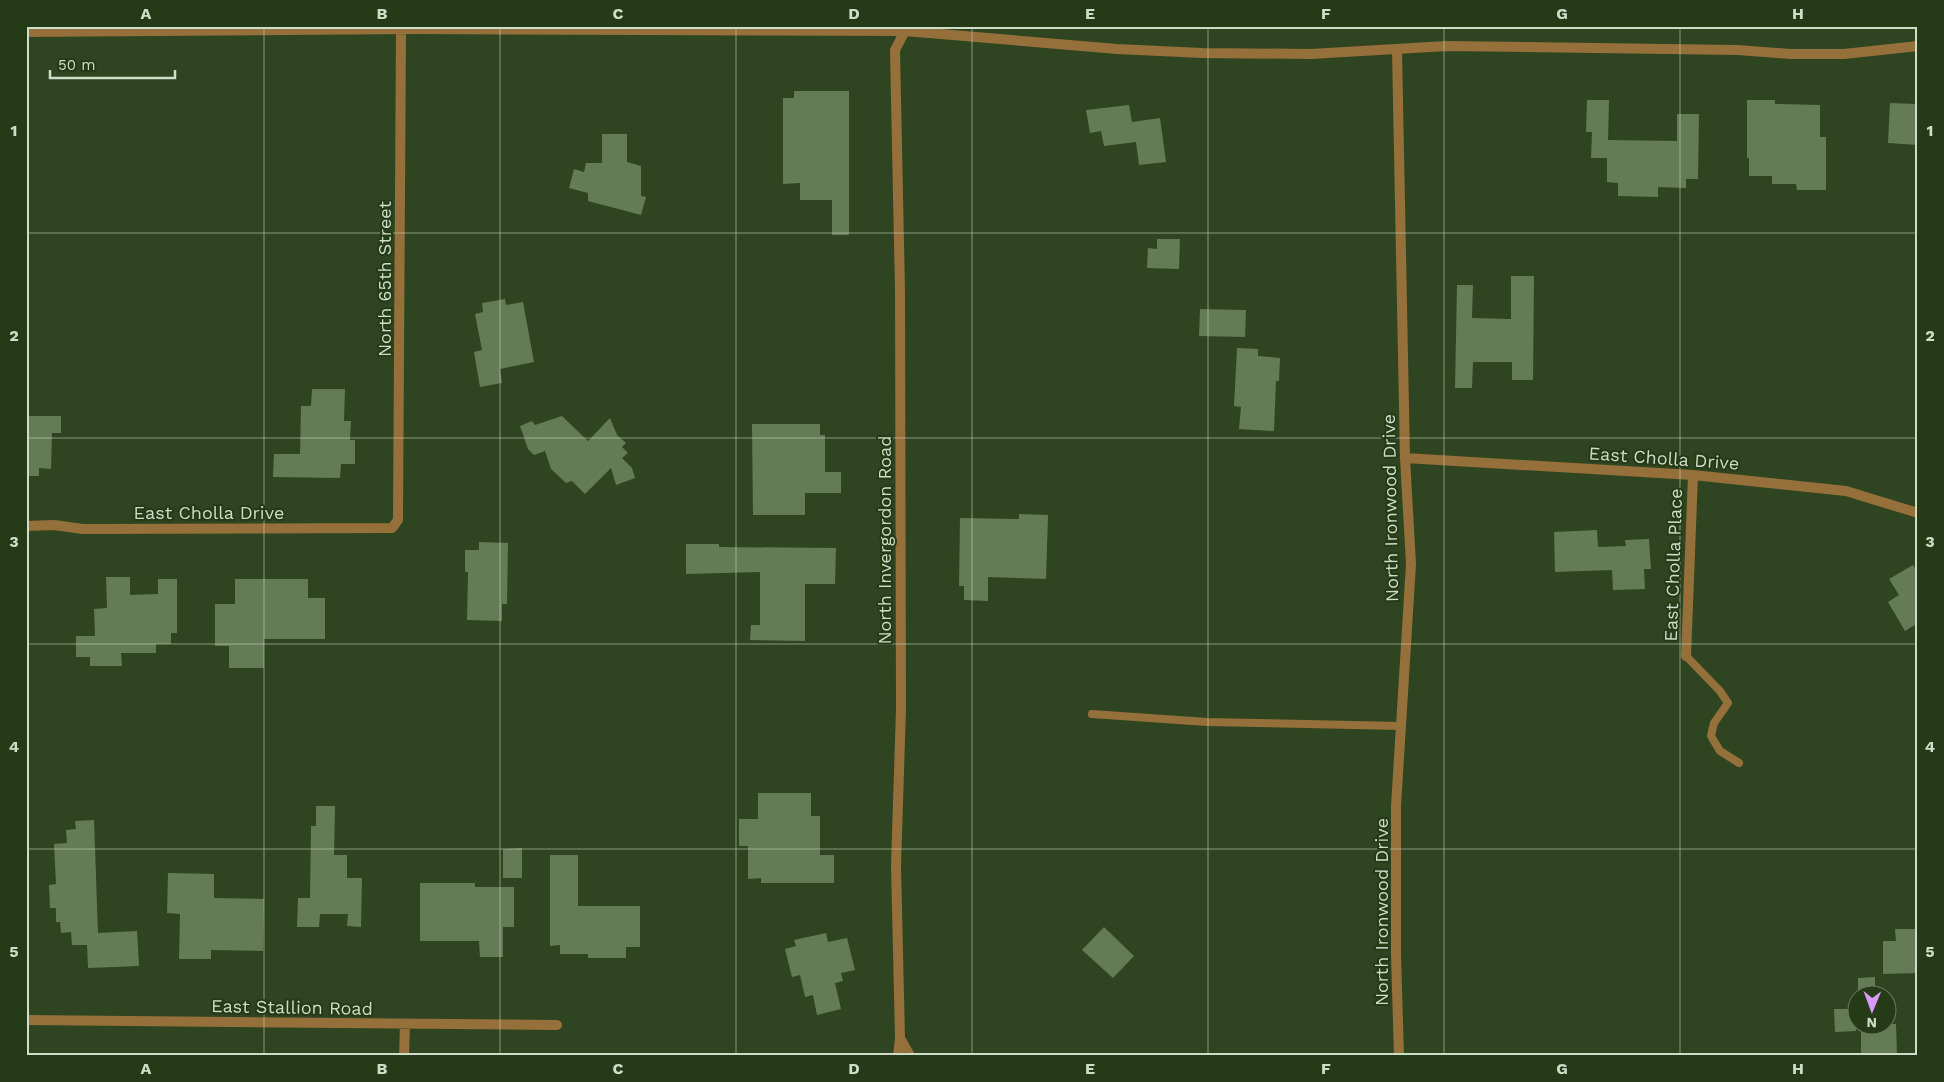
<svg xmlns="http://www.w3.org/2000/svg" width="1944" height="1082" font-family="'Work Sans',sans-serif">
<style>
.building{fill:#637c55}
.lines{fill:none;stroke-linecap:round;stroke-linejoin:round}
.service{stroke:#95703a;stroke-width:8}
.minor{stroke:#95703a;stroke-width:10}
.grid{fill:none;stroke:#cfddc8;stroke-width:1;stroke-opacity:0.55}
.labels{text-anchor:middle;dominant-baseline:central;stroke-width:4;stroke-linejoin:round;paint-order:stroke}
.street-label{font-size:18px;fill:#cfddc8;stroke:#253a16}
.neatline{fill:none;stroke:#cfddc8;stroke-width:2}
.grid-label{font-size:16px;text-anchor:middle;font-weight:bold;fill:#cfddc8}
</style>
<rect width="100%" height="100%" fill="#2f4521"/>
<path class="building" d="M 794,91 L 849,91 L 849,235 L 832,235 L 832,200 L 800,200 L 800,183 L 783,184 L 783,98 L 794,98 Z
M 1587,100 L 1609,100 L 1608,140 L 1677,141 L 1677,114 L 1699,114 L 1698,179 L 1686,179 L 1686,188 L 1658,187 L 1658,197 L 1618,196 L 1618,183 L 1607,182 L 1607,158 L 1591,158 L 1592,132 L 1586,132 Z
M 1747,100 L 1775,100 L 1775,104 L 1820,105 L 1820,137 L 1826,137 L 1826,190 L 1797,190 L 1796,184 L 1772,184 L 1772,176 L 1749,176 L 1749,158 L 1747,158 Z
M 1890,103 L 1918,104 L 1918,145 L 1888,143 Z
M 1129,105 L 1132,122 L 1160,118 L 1166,162 L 1139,165 L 1136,142 L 1104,146 L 1101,131 L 1090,133 L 1086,110 Z
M 602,134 L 627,134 L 627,162 L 641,166 L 641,196 L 646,197 L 641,215 L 588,201 L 588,193 L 569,188 L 574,169 L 584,172 L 586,163 L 602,163 Z
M 1157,239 L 1180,239 L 1179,269 L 1147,268 L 1148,248 L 1157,249 Z
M 1511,276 L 1534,276 L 1533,380 L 1512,380 L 1512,362 L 1473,362 L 1472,388 L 1455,388 L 1457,285 L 1473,285 L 1472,318 L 1511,319 Z
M 505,299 L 506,305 L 523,302 L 534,362 L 500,369 L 502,383 L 480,387 L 474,352 L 482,350 L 475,314 L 483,312 L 482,303 Z
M 1200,309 L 1246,310 L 1245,337 L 1199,336 Z
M 1237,348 L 1258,349 L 1258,356 L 1280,358 L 1279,381 L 1276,381 L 1274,431 L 1239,429 L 1241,407 L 1234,406 Z
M 312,389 L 345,389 L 344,421 L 351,421 L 350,440 L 355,440 L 355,464 L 341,464 L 340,478 L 273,477 L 274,454 L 300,454 L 301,406 L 311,406 Z
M 26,416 L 61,416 L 61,433 L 52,433 L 51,469 L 39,468 L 39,476 L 26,476 Z
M 562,416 L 588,441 L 610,418 L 617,435 L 626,443 L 622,447 L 628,453 L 622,458 L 632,468 L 635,478 L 616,485 L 611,468 L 585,494 L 572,481 L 566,483 L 551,469 L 545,451 L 534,455 L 528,449 L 520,426 L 532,421 L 535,425 Z
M 752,424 L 820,424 L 820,435 L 825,435 L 825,472 L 841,472 L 841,493 L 805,493 L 805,515 L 753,515 Z
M 1019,514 L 1048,515 L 1046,579 L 988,577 L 988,601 L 964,600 L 964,586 L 959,586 L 960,518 L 1019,519 Z
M 1597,530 L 1598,547 L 1626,546 L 1625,540 L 1649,539 L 1651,569 L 1644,569 L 1645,589 L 1613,590 L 1612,570 L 1555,572 L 1554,532 Z
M 479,542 L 508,543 L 507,604 L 502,604 L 502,621 L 467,620 L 468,572 L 465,572 L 465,550 L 479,550 Z
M 686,544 L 719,544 L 719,547 L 836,548 L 835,584 L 805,584 L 805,641 L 750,640 L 751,625 L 760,625 L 760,572 L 686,574 Z
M 1913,565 L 1918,573 L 1918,623 L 1905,631 L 1888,602 L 1899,595 L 1889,579 Z
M 106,577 L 130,577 L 130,595 L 158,594 L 158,579 L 177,579 L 177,633 L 171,633 L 171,644 L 156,644 L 156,653 L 121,653 L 122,666 L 90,666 L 90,657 L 76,657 L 76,636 L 95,636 L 94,609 L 107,608 Z
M 235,579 L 308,579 L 308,598 L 325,598 L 325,639 L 264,639 L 264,668 L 229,668 L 229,646 L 215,646 L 215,604 L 235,604 Z
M 758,793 L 811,793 L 811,816 L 820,816 L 820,855 L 834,855 L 834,883 L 761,883 L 761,878 L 748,879 L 748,846 L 739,846 L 739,819 L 758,819 Z
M 316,806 L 335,806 L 334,855 L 347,855 L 347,878 L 362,878 L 361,927 L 347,926 L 348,914 L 320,914 L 319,927 L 297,927 L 298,898 L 310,898 L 311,826 L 316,826 Z
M 94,820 L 98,933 L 137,931 L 139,966 L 88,968 L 87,945 L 72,945 L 71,932 L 61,933 L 60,922 L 56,922 L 56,908 L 50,908 L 49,885 L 56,884 L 54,844 L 67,843 L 66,830 L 76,829 L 75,821 Z
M 522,848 L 522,878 L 503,878 L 503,849 Z
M 550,855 L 578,855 L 578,906 L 640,906 L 640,947 L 626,947 L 626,958 L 588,958 L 588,954 L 560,954 L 560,945 L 550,946 Z
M 168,873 L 214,874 L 214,898 L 264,899 L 263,951 L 211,950 L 211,959 L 179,959 L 180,914 L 167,913 Z
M 420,883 L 475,883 L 475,887 L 514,887 L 514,927 L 503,927 L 503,957 L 480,957 L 479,941 L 420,941 Z
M 1104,927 L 1134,956 L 1113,978 L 1082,950 Z
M 1895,929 L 1918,929 L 1918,973 L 1883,974 L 1883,941 L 1896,941 Z
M 826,933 L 828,942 L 847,938 L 855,970 L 841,973 L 843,981 L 835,983 L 841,1009 L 817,1015 L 813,995 L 805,997 L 800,975 L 792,977 L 785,949 L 796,946 L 794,940 Z
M 1875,977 L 1875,994 L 1858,994 L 1858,978 Z
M 1834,1009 L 1856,1009 L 1856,1031 L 1835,1032 Z
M 1861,1024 L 1896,1024 L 1897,1056 L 1861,1056 Z"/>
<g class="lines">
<path class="service" d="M 1686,656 L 1720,691 L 1728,703 L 1714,723 L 1711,736 L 1720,751 L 1739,763
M 1092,714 L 1207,722 L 1401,726"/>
<path class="minor" d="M 26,32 L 414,29 L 905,31 L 1117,49 L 1202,53 L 1311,54 L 1447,46 L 1738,50 L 1791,54 L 1844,54 L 1918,46
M 1397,50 L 1405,458 L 1411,564 L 1396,806 L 1396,954 L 1399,1056
M 1405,458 L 1693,475 L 1846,491 L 1918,513
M 26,526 L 54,525 L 83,529 L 392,528 L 398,520 L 401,29
M 1686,656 L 1693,475
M 26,1020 L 557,1025
M 900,1038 L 910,1056
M 404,1056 L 405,1025
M 898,1056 L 900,1038 L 896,866 L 901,709 L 900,291 L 895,50 L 907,27"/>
</g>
<path class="grid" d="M 264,26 L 264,1056M 500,26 L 500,1056M 736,26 L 736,1056M 972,26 L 972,1056M 1208,26 L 1208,1056M 1444,26 L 1444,1056M 1680,26 L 1680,1056M 26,233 L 1918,233M 26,438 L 1918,438M 26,644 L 1918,644M 26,849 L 1918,849"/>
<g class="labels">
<g class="street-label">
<text transform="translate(384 279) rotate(-90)">North 65th Street</text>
<text transform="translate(1664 458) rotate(4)">East Cholla Drive</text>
<text transform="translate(1390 508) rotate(-91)">North Ironwood Drive</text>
<text x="209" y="512">East Cholla Drive</text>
<text transform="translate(884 540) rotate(-90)">North Invergordon Road</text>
<text transform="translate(1673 565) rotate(-88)">East Cholla Place</text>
<text transform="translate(1381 912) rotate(-90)">North Ironwood Drive</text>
<text transform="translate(292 1007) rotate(1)">East Stallion Road</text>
</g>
</g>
<rect width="1944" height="1082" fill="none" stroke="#253a16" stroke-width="55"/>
<g transform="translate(1872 1010) rotate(181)"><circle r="24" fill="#253a16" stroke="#697b5d"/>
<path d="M0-4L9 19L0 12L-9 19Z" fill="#d99af7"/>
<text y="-8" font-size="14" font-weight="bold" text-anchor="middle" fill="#cfddc8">N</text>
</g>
<path d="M50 70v8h125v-8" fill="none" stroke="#cfddc8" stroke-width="2.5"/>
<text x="58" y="70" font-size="15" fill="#cfddc8" stroke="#253a16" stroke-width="4" paint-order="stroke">50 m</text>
<rect x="28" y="28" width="1888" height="1026" class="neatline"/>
<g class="grid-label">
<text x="146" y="19">A</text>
<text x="382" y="19">B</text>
<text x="618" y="19">C</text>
<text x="854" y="19">D</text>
<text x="1090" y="19">E</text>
<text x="1326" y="19">F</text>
<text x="1562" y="19">G</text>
<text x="1798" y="19">H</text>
<text x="14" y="136">1</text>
<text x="1930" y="136">1</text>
<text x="14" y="341">2</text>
<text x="1930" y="341">2</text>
<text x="14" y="547">3</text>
<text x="1930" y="547">3</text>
<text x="14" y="752">4</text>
<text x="1930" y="752">4</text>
<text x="14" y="957">5</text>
<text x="1930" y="957">5</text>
<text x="146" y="1074">A</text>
<text x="382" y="1074">B</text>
<text x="618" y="1074">C</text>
<text x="854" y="1074">D</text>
<text x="1090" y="1074">E</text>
<text x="1326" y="1074">F</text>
<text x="1562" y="1074">G</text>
<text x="1798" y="1074">H</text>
</g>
</svg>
